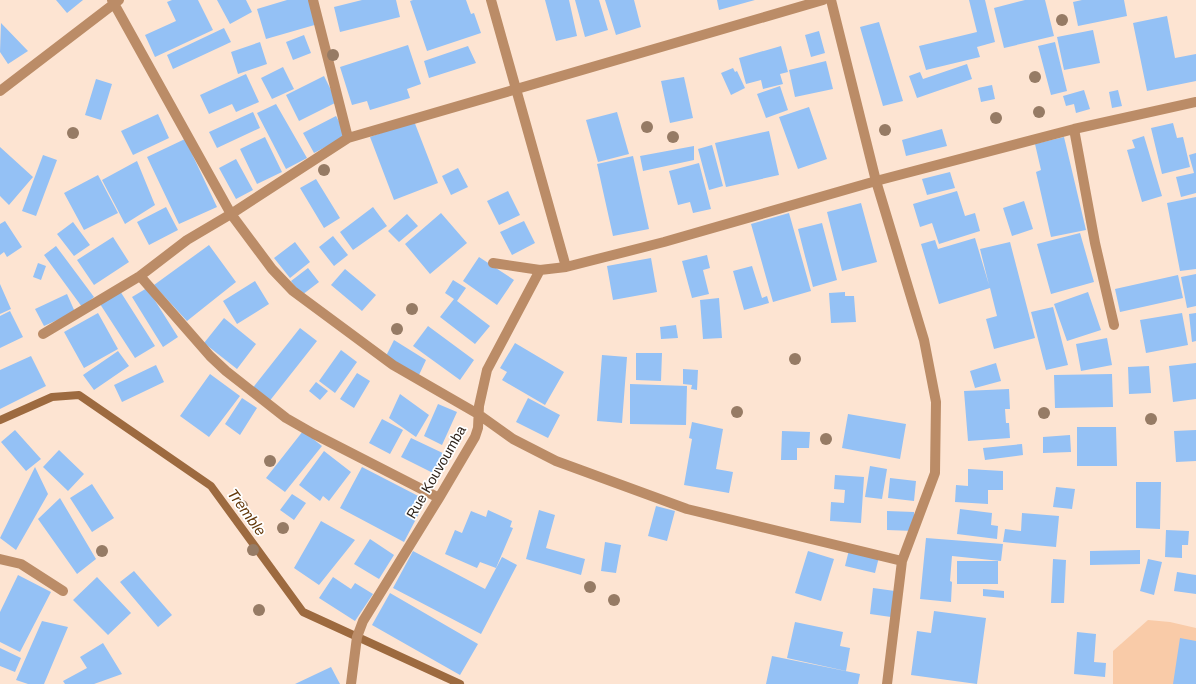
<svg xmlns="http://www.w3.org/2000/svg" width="1196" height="684" font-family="Arial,sans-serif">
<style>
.green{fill:#f9cba8}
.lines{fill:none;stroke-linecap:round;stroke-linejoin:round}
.stream{stroke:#9d6a3f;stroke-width:8}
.building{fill:#94c1f5}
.minor{stroke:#bb8c67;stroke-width:10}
.tree{fill:#967b65}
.labels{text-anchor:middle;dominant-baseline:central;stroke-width:3.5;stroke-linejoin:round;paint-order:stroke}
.street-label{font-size:14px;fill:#2d2219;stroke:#fff}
.water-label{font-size:15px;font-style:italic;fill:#633607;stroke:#fff}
</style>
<rect width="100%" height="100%" fill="#fde4d2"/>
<path class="green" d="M 1148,620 L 1170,622 L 1196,628 L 1196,684 L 1113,684 L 1113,651 Z"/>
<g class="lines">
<path class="stream" d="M 0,420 L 52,397 L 79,395 L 211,486 L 303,612 L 460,684"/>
</g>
<path class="building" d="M 56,0 L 83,0 L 67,13 Z
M 172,0 L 198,0 L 213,30 L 155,57 L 145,35 L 176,21 L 167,2 Z
M 217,0 L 246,0 L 252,12 L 230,24 Z
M 287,0 L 311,0 L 318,24 L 266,39 L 257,9 Z
M 362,0 L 396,0 L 400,17 L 340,32 L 334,7 Z
M 413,0 L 466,0 L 471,14 L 474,13 L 481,33 L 427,51 L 410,1 Z
M 545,0 L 569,0 L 577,36 L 556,41 Z
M 575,0 L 599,0 L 608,30 L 585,37 Z
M 605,0 L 634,0 L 641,27 L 616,35 Z
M 717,0 L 755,0 L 719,10 Z
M 969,0 L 985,0 L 995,42 L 977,47 L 980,57 L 926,70 L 919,46 L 977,32 Z
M 1025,0 L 1045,0 L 1054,36 L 1004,48 L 994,8 Z
M 1082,0 L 1124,0 L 1127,16 L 1078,26 L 1073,2 Z
M 1167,16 L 1175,58 L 1196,54 L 1196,81 L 1147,91 L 1133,23 Z
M 879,22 L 903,101 L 883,106 L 860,27 Z
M 1,23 L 28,51 L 8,64 L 0,52 Z
M 224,28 L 231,42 L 173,69 L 167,55 Z
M 1093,30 L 1100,63 L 1064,70 L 1057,37 Z
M 819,31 L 825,53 L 811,57 L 805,35 Z
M 304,35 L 311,53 L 293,60 L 286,42 Z
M 260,42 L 267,64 L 238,74 L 231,52 Z
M 1055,42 L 1067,91 L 1051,95 L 1038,46 Z
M 408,45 L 421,84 L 407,89 L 410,98 L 370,110 L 367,101 L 352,105 L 340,67 Z
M 468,46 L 476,63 L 429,78 L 424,61 Z
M 781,46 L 788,72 L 780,74 L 783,84 L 763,89 L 761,80 L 746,84 L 739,58 Z
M 826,61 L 833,89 L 795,97 L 789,70 Z
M 967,64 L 972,79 L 917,98 L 909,76 L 920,72 L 923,79 Z
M 283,67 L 294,89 L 272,99 L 261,78 Z
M 733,68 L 735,72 L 737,71 L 745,88 L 731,95 L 721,73 Z
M 246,74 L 259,102 L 236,112 L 232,104 L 209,114 L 200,95 Z
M 324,76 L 337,102 L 299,121 L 286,95 Z
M 684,77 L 693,118 L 670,123 L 661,81 Z
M 96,79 L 112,84 L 101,120 L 85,115 Z
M 992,85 L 995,99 L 981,102 L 978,88 Z
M 780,86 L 788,110 L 766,118 L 757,94 Z
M 1084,90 L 1090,109 L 1076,113 L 1074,104 L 1066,106 L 1063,96 Z
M 1118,90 L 1122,106 L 1112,108 L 1109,92 Z
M 276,104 L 307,158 L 286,169 L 257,113 Z
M 809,107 L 827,159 L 798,169 L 779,117 Z
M 253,112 L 260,128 L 217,148 L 209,132 Z
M 617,112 L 629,154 L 598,162 L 586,120 Z
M 158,114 L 169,138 L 133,155 L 121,131 Z
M 336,116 L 347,136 L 314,153 L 303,133 Z
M 414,121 L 438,183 L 394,200 L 370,137 Z
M 1173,123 L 1177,138 L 1183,137 L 1190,167 L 1162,174 L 1151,128 Z
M 942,129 L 947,146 L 906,156 L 902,140 Z
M 769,131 L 779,175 L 726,187 L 715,143 Z
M 1144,136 L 1162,196 L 1142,202 L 1127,150 L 1135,148 L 1132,140 Z
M 265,137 L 282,172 L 257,184 L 240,149 Z
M 1064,137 L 1086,230 L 1051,237 L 1036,172 L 1041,170 L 1035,144 Z
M 185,139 L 217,207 L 179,224 L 147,157 Z
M 712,145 L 723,186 L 709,190 L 698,149 Z
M 694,146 L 694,160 L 643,171 L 640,156 Z
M 0,147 L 33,177 L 9,205 L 0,196 Z
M 1196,153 L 1196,193 L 1181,197 L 1176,177 L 1194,173 L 1189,155 Z
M 43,155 L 57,160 L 36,216 L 22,211 Z
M 633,156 L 649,229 L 613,236 L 597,164 Z
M 236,159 L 253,190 L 236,199 L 219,168 Z
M 137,161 L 155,205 L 125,224 L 102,180 Z
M 699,163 L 711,209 L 693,213 L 690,202 L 678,205 L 669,171 Z
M 458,168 L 468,187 L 451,195 L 442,176 Z
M 950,172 L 955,188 L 927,195 L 922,179 Z
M 98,175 L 118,213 L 84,230 L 64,193 Z
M 316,179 L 340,218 L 324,228 L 300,188 Z
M 508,191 L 520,215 L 499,225 L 487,201 Z
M 957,191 L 965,216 L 975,213 L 980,231 L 939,244 L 932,223 L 920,227 L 913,204 Z
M 1196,197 L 1196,269 L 1180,271 L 1167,203 Z
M 1024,201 L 1033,229 L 1012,236 L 1003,208 Z
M 861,203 L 877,262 L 842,271 L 827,212 Z
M 166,207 L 178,230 L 149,245 L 137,222 Z
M 373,207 L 387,226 L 353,250 L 340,232 Z
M 441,213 L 467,243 L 430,274 L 405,244 Z
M 789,213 L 811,291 L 773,302 L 751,224 Z
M 407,214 L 418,226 L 399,242 L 388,231 Z
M 5,221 L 22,247 L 7,257 L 4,252 L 0,255 L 0,224 Z
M 524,221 L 535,243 L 512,255 L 500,232 Z
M 73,222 L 90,245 L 74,256 L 57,234 Z
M 822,223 L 837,280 L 813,287 L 798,229 Z
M 1080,233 L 1094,282 L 1051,294 L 1037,244 Z
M 333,236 L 348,255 L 334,266 L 319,247 Z
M 113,237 L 129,262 L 94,285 L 77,260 Z
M 975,238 L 989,285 L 980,249 L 1010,242 L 1035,338 L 994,349 L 986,319 L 997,316 L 990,288 L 939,304 L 921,244 L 935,240 L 938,249 Z
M 295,242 L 310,262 L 290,278 L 274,258 Z
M 209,245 L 236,282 L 187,321 L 154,285 Z
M 56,246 L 94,297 L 82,307 L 44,255 Z
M 707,255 L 710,268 L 703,270 L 709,294 L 692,298 L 682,261 Z
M 479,257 L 514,280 L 497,305 L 463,281 Z
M 651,258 L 657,292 L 613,300 L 607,266 Z
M 38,263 L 46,266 L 41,280 L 33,277 Z
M 752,266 L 762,298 L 767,296 L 769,303 L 744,310 L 733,271 Z
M 308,268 L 319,282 L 302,295 L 291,281 Z
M 345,269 L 376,295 L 362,311 L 331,285 Z
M 1196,274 L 1196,306 L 1187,308 L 1181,277 Z
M 1178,275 L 1183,298 L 1120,312 L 1115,289 Z
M 453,280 L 466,288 L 457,301 L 490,326 L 475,344 L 440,317 L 454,299 L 445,293 Z
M 255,281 L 269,304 L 237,324 L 223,301 Z
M 0,284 L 11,309 L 0,314 Z
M 147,288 L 178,337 L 163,347 L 132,297 Z
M 120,291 L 155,346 L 135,358 L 100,304 Z
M 845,292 L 845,296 L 854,296 L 856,322 L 831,323 L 829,293 Z
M 1088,292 L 1101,330 L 1067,341 L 1054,304 Z
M 67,294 L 75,312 L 44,326 L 35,309 Z
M 719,298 L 722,338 L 703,339 L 700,300 Z
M 1053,307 L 1068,365 L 1046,370 L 1031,312 Z
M 10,311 L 23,337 L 0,348 L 0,316 Z
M 98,313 L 118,349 L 84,368 L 64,332 Z
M 1182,313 L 1188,345 L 1146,353 L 1140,320 Z
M 1196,313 L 1196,341 L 1192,342 L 1189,314 Z
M 224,318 L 256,344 L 237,369 L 204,343 Z
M 676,325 L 678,338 L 661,339 L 660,327 Z
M 428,326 L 474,360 L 460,380 L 413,346 Z
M 300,328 L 317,341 L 268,403 L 251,390 Z
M 1107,338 L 1112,365 L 1081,371 L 1076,344 Z
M 394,340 L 426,360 L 419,375 L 386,356 Z
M 515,343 L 564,372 L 545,405 L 502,380 L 507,372 L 500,368 Z
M 341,350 L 357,362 L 335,393 L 319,381 Z
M 118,351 L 129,366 L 94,390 L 83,375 Z
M 636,353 L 662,353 L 661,381 L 636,380 Z
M 602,355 L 627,357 L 622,423 L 597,421 Z
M 31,356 L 46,386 L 0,409 L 0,370 Z
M 996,363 L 1001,381 L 975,388 L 970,371 Z
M 1196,363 L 1196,399 L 1173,402 L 1169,366 Z
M 156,365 L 164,382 L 122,402 L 114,385 Z
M 1149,366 L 1151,393 L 1129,394 L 1128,367 Z
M 683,369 L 698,370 L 697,390 L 691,389 L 692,385 L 683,384 Z
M 357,373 L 370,381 L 354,408 L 340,399 Z
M 210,374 L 240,396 L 209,437 L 180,416 Z
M 1112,374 L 1113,407 L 1055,408 L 1054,375 Z
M 316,382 L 328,391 L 320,400 L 309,391 Z
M 630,384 L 687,386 L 686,425 L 630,424 Z
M 1009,389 L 1010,409 L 1005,409 L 1006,423 L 1009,423 L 1010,438 L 968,441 L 964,391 Z
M 400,394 L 429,415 L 416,437 L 389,418 Z
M 242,398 L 257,408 L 240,435 L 225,424 Z
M 528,398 L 560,415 L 548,438 L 516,422 Z
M 438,404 L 457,412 L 442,445 L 424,436 Z
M 848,414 L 906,424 L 900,459 L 842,448 Z
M 382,419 L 403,430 L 390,454 L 369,443 Z
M 692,422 L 723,429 L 716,469 L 733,472 L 729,493 L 684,485 L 692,439 L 689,438 Z
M 1077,427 L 1116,427 L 1117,466 L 1077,466 Z
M 15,430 L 41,459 L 26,471 L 1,442 Z
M 1196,430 L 1196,461 L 1176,462 L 1174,431 Z
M 303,431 L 322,446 L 285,492 L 266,478 Z
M 782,431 L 810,432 L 809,448 L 797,448 L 797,460 L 781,460 Z
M 1070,435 L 1071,452 L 1043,453 L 1043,437 Z
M 411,438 L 449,456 L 439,476 L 401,457 Z
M 1022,444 L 1023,455 L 985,460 L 983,448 Z
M 59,450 L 84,474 L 68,491 L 43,467 Z
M 324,451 L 351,472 L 329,501 L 323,496 L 320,501 L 299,485 Z
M 870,466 L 887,469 L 882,499 L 865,497 Z
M 35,467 L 48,494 L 16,550 L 0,538 Z
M 362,467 L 426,500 L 404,542 L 340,508 Z
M 968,469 L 1003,471 L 1003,490 L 988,490 L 988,504 L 955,502 L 956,485 L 968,486 Z
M 835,475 L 864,477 L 861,523 L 830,521 L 831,502 L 844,503 L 845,490 L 834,489 Z
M 890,478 L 916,481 L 914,501 L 888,498 Z
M 1136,482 L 1161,482 L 1160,529 L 1136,528 Z
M 92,484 L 114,518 L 92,532 L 70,498 Z
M 1056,487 L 1075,489 L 1072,509 L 1053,507 Z
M 292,494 L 306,503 L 294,520 L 280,510 Z
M 60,498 L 96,559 L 77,574 L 38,519 Z
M 656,506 L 675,511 L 667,541 L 648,536 Z
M 960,509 L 992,513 L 991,525 L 998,526 L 997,539 L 957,534 Z
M 488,510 L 512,521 L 510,527 L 513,528 L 496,568 L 480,562 L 477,568 L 445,554 L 455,530 L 462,533 L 471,511 L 486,517 Z
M 539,510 L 555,515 L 546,548 L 585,559 L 581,575 L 526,559 Z
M 887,511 L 914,512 L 914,531 L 887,530 Z
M 1022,513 L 1059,516 L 1056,547 L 1003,542 L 1005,529 L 1021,531 Z
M 321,521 L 355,540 L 319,585 L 294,568 Z
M 1166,530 L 1189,531 L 1188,545 L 1182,545 L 1182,558 L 1165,557 Z
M 926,538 L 1003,544 L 1001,561 L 952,556 L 950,581 L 952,582 L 951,602 L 920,599 Z
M 370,539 L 394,555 L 379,579 L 354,564 Z
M 605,542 L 621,545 L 616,573 L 601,571 Z
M 849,550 L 879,557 L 875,573 L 845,566 Z
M 1140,550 L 1140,564 L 1090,565 L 1090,551 Z
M 413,551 L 485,589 L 502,557 L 517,565 L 481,634 L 393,588 Z
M 808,551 L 834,559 L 821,601 L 795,593 Z
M 1053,559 L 1066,560 L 1064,603 L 1051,603 Z
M 1148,559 L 1162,562 L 1154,595 L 1140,591 Z
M 957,561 L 998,561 L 998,584 L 957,584 Z
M 134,571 L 172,615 L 158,627 L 120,582 Z
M 1177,572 L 1196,575 L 1196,594 L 1174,591 Z
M 18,575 L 51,592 L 20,652 L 0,642 L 0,612 Z
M 97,577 L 131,613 L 108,635 L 73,600 Z
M 333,577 L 351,589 L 355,583 L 373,594 L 355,621 L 319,598 Z
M 873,588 L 895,591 L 891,617 L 870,614 Z
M 983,589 L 1004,591 L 1004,598 L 983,596 Z
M 390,593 L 478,644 L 460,675 L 372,625 Z
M 934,611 L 986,618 L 977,684 L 911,675 L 917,631 L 931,633 Z
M 42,621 L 68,627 L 44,684 L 28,684 L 16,680 Z
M 795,622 L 843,632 L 840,646 L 850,648 L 846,671 L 787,658 Z
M 1077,632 L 1096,634 L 1094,662 L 1106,663 L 1105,677 L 1074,674 Z
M 1180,638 L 1196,641 L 1196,684 L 1173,684 Z
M 103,643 L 122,674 L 94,684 L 65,684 L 63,681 L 87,668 L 80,657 Z
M 0,648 L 21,658 L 15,672 L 0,666 Z
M 772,656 L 860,674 L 858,684 L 766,684 Z
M 331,667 L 340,684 L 295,684 L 314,675 Z"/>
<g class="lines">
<path class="minor" d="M 112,0 L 231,214 L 272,269 L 293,291 L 393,365 L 478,414 L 513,439 L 556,461 L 687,509 L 902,561
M 313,0 L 348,138
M 491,0 L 566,267
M 831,0 L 876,181 L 924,340 L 936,402 L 935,473 L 902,561 L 887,684
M 0,91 L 119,0
M 1074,129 L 1095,243 L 1114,325
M 493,263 L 540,270 L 566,267 L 664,242 L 876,181 L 1074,129 L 1196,102
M 140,276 L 210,356 L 226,371 L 286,418 L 314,434 L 439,498
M 43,334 L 140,276 L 187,240 L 231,214 L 348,138 L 823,0
M 0,559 L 21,564 L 63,591
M 351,684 L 357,637 L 363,621 L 439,498 L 475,437 L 478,428 L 479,406 L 487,370 L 540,270"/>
</g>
<g class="tree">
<circle cx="1062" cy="20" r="6"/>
<circle cx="333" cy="55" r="6"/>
<circle cx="1035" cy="77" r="6"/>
<circle cx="1039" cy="112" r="6"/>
<circle cx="996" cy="118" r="6"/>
<circle cx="647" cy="127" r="6"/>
<circle cx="885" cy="130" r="6"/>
<circle cx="73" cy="133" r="6"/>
<circle cx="673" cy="137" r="6"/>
<circle cx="324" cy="170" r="6"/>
<circle cx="412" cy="309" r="6"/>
<circle cx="397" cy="329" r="6"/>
<circle cx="795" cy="359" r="6"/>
<circle cx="737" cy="412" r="6"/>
<circle cx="1044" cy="413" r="6"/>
<circle cx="1151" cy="419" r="6"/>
<circle cx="826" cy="439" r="6"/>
<circle cx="270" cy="461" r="6"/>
<circle cx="242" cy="506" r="6"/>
<circle cx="283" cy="528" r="6"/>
<circle cx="253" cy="550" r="6"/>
<circle cx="102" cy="551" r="6"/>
<circle cx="590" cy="587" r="6"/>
<circle cx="614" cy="600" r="6"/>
<circle cx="259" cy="610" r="6"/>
</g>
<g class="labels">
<g class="street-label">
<text transform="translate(436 472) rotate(-60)">Rue Kouvoumba</text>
</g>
<g class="water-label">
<text transform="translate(247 512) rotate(54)">Tremble</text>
</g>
</g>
</svg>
